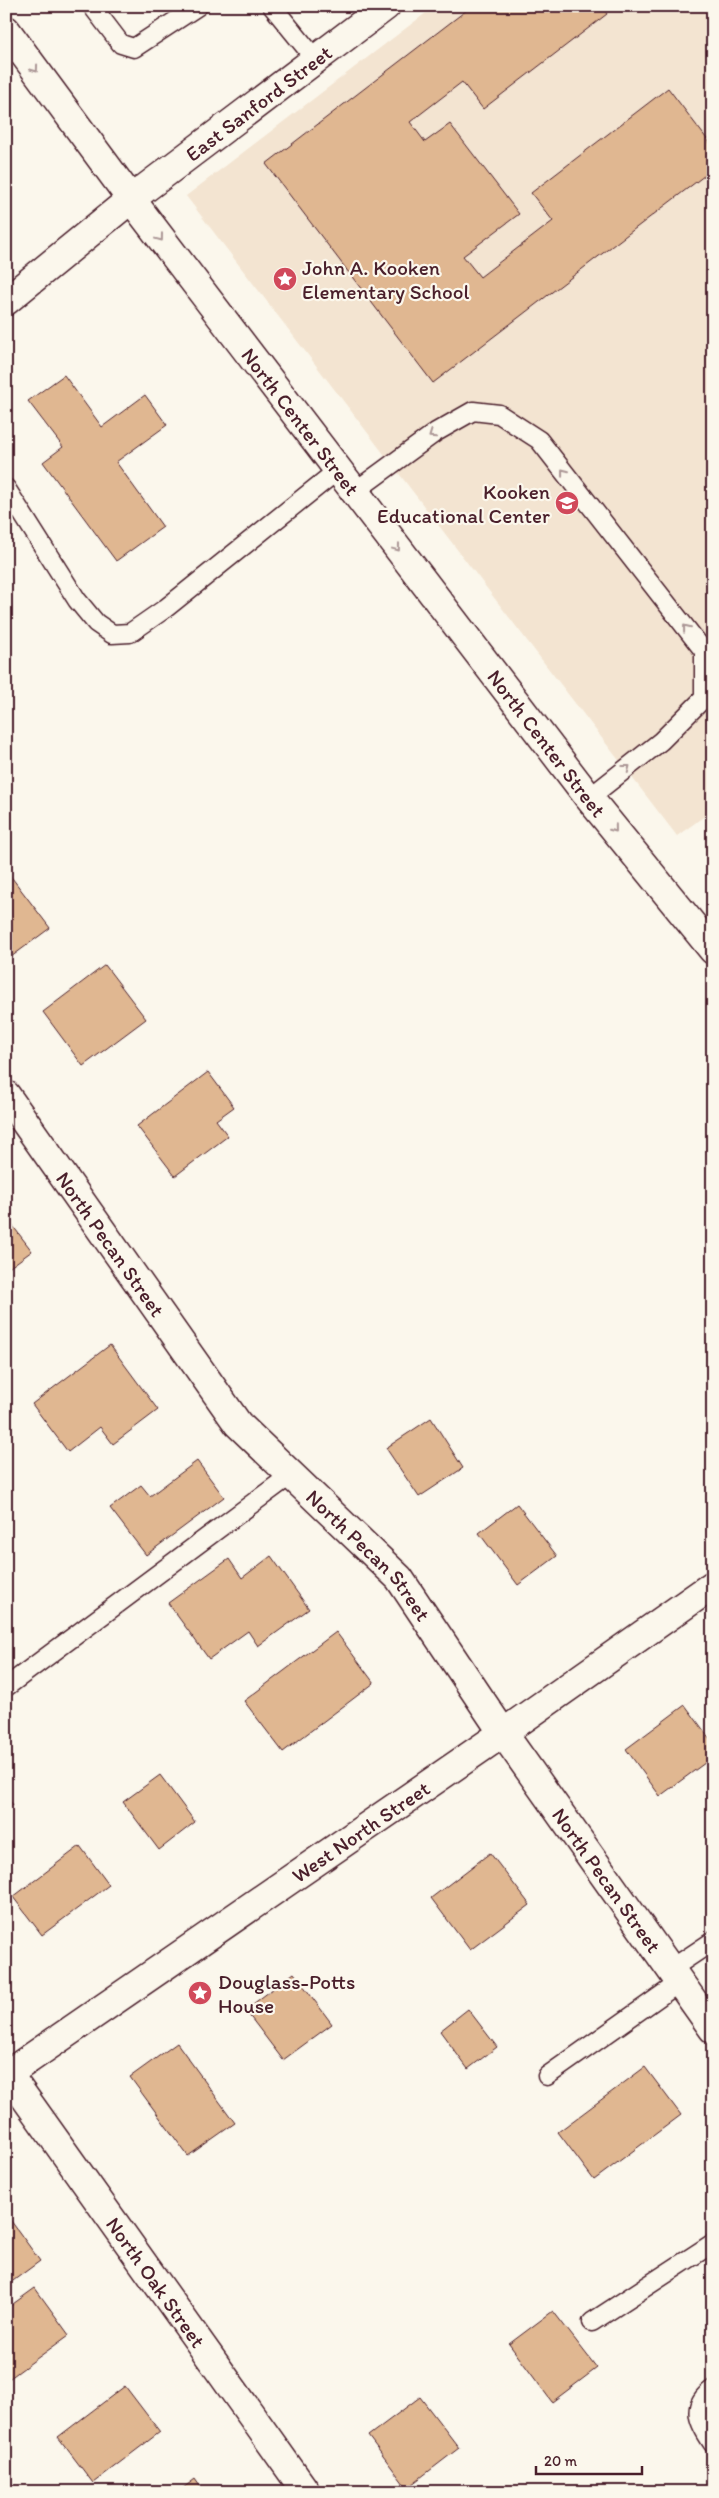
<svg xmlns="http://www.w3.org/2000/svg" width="719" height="2498" font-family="Itim,sans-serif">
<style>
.built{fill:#f3e4d1}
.building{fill:#e0b791;stroke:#4a1f2b}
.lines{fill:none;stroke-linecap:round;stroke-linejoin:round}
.service-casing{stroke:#4a1f2b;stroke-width:21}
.minor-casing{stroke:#4a1f2b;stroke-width:31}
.tertiary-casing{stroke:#4a1f2b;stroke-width:31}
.secondary-casing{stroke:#4a1f2b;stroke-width:31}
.service{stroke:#fbf7ec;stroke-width:18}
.minor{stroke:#fbf7ec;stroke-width:28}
.tertiary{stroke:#fbf7ec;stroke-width:28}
.secondary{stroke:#fbf7ec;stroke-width:28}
.oneway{stroke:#ab9695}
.labels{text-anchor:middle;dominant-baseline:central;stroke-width:4.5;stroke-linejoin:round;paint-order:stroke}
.street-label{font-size:21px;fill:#4a1f2b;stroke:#fbf7ec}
.poi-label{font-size:21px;fill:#4a1f2b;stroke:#fbf7ec;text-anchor:start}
</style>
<rect width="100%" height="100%" fill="#fbf7ec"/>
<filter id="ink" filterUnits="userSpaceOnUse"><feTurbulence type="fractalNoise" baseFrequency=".02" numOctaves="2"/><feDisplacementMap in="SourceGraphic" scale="10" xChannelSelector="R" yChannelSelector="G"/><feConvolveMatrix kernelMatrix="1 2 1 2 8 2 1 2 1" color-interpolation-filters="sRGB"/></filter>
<g filter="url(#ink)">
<path class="built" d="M 435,6 L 713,6 L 713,810 L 677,836 L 186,196 Z"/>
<path class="building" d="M 472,6 L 602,6 L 607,14 L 483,109 L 462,82 L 410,122 L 425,142 L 450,124 L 519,214 L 463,256 L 480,277 L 553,221 L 531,193 L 668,88 L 713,147 L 713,169 L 433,383 L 266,164 Z
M 64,375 L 102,427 L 145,395 L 167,425 L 116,462 L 163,527 L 116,561 L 43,462 L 63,447 L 28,401 Z
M 9,874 L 50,928 L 11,957 L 6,951 L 6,876 Z
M 105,965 L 146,1019 L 83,1066 L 43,1012 Z
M 208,1072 L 234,1107 L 216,1120 L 228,1136 L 175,1176 L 137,1126 Z
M 6,1217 L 32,1251 L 6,1270 Z
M 110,1345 L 158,1410 L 113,1444 L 100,1427 L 68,1452 L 32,1404 Z
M 431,1418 L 463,1468 L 419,1497 L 386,1448 Z
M 197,1461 L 224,1497 L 146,1555 L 110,1508 L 141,1485 L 150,1496 Z
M 517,1504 L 557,1556 L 518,1585 L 479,1533 Z
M 271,1556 L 309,1609 L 258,1646 L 248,1631 L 209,1659 L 168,1603 L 229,1559 L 242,1578 Z
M 336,1632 L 374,1683 L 283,1752 L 244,1701 Z
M 685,1705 L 713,1743 L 713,1757 L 660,1796 L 626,1749 Z
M 160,1775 L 195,1822 L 159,1850 L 123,1802 Z
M 6,1795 L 13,1805 L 6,1810 Z
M 80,1846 L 109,1885 L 42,1935 L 13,1897 Z
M 490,1853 L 530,1905 L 470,1950 L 431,1898 Z
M 294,1973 L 332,2024 L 283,2060 L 245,2010 Z
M 468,2009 L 497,2047 L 468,2069 L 440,2031 Z
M 177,2043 L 235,2123 L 188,2156 L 130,2077 Z
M 645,2067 L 681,2115 L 594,2180 L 558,2132 Z
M 6,2214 L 40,2261 L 6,2286 Z
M 35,2288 L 69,2335 L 6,2381 L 6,2309 Z
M 553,2311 L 597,2368 L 552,2402 L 509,2344 Z
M 125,2386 L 160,2432 L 93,2483 L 58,2437 Z
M 420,2397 L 459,2448 L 407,2488 L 368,2436 Z
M 195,2479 L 204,2492 L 178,2492 Z"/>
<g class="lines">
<g class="service-casing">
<path id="service" d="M 92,6 L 121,44 L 134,48 L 198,6
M 272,6 L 316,60
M 6,488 L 77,600 L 96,623 L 112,634 L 130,633 L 166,608 L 338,470
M 354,492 L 436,432 L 473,411 L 499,414 L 539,440 L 704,651 L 704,698 L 661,741 L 589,798
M 6,1687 L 292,1474
M 671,1969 L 713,1941
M 547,2076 L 680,1982
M 592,2322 L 713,2243
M 713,2389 C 689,2406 699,2424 713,2444"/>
</g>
<g class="minor-casing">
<g id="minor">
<path id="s1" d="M 6,1095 L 238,1424 L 399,1578 L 503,1733 L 713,2029"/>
<path id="s2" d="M 6,2071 L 306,2492"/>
<path id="s3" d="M 6,2075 L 503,1733 L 713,1585"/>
</g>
</g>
<g class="tertiary-casing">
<g id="tertiary">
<path id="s4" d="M 6,301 L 131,199 L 386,6"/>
</g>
</g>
<g class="secondary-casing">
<g id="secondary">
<path id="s5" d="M 6,30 L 131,199 L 589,798 L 713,950"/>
</g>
</g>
<use href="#service" class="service"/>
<use href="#minor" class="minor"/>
<use href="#tertiary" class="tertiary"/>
<use href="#secondary" class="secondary"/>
</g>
<defs><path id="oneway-chevron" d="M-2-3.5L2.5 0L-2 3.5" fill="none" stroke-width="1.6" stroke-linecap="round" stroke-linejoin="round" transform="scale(1.25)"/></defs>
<g class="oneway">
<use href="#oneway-chevron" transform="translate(35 69) rotate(54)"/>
<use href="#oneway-chevron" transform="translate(160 238) rotate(53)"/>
<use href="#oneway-chevron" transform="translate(432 435) rotate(145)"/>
<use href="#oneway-chevron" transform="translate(564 472) rotate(-128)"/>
<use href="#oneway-chevron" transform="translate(397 548) rotate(53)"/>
<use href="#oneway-chevron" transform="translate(686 628) rotate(-128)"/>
<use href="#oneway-chevron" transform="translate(627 768) rotate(-38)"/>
<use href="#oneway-chevron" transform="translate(614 829) rotate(51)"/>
</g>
</g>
<defs>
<g id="sight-disc" transform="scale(1.25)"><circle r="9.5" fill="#d1495b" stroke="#fbf7ec"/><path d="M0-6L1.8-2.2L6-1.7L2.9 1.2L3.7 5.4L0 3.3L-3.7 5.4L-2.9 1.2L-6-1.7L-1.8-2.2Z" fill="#fff"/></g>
<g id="school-disc" transform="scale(1.25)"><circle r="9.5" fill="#d1495b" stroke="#fbf7ec"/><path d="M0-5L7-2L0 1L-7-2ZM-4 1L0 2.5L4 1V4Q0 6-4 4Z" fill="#fff"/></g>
</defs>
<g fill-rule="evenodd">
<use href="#sight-disc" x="285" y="279"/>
<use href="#school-disc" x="567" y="503"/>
<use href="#sight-disc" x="200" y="1993"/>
</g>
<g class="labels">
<g class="street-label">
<text stroke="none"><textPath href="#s4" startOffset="321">East Sanford Street</textPath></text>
<text stroke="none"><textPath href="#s5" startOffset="490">North Center Street</textPath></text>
<text stroke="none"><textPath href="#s5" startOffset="895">North Center Street</textPath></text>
<text stroke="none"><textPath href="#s1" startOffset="182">North Pecan Street</textPath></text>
<text stroke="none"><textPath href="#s1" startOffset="588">North Pecan Street</textPath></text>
<text stroke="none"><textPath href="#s3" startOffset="430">West North Street</textPath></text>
<text stroke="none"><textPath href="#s1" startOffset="992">North Pecan Street</textPath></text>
<text stroke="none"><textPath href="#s2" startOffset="259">North Oak Street</textPath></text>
</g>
<g class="poi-label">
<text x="302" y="267">John A. Kooken<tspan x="302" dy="24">Elementary School</tspan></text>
<text x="550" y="491" text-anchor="end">Kooken<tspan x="550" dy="24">Educational Center</tspan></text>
<text x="218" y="1981">Douglass-Potts<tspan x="218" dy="24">House</tspan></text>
</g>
</g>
<rect width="719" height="2498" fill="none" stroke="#fbf7ec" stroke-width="25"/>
<rect x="12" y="12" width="694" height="2473" fill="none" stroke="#4a1f2b" stroke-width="2" filter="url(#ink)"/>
<path d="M536 2466v8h106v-8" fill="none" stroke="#4a1f2b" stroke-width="2.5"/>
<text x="544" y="2466" font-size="15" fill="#4a1f2b" stroke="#fbf7ec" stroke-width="4" paint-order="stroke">20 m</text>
</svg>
